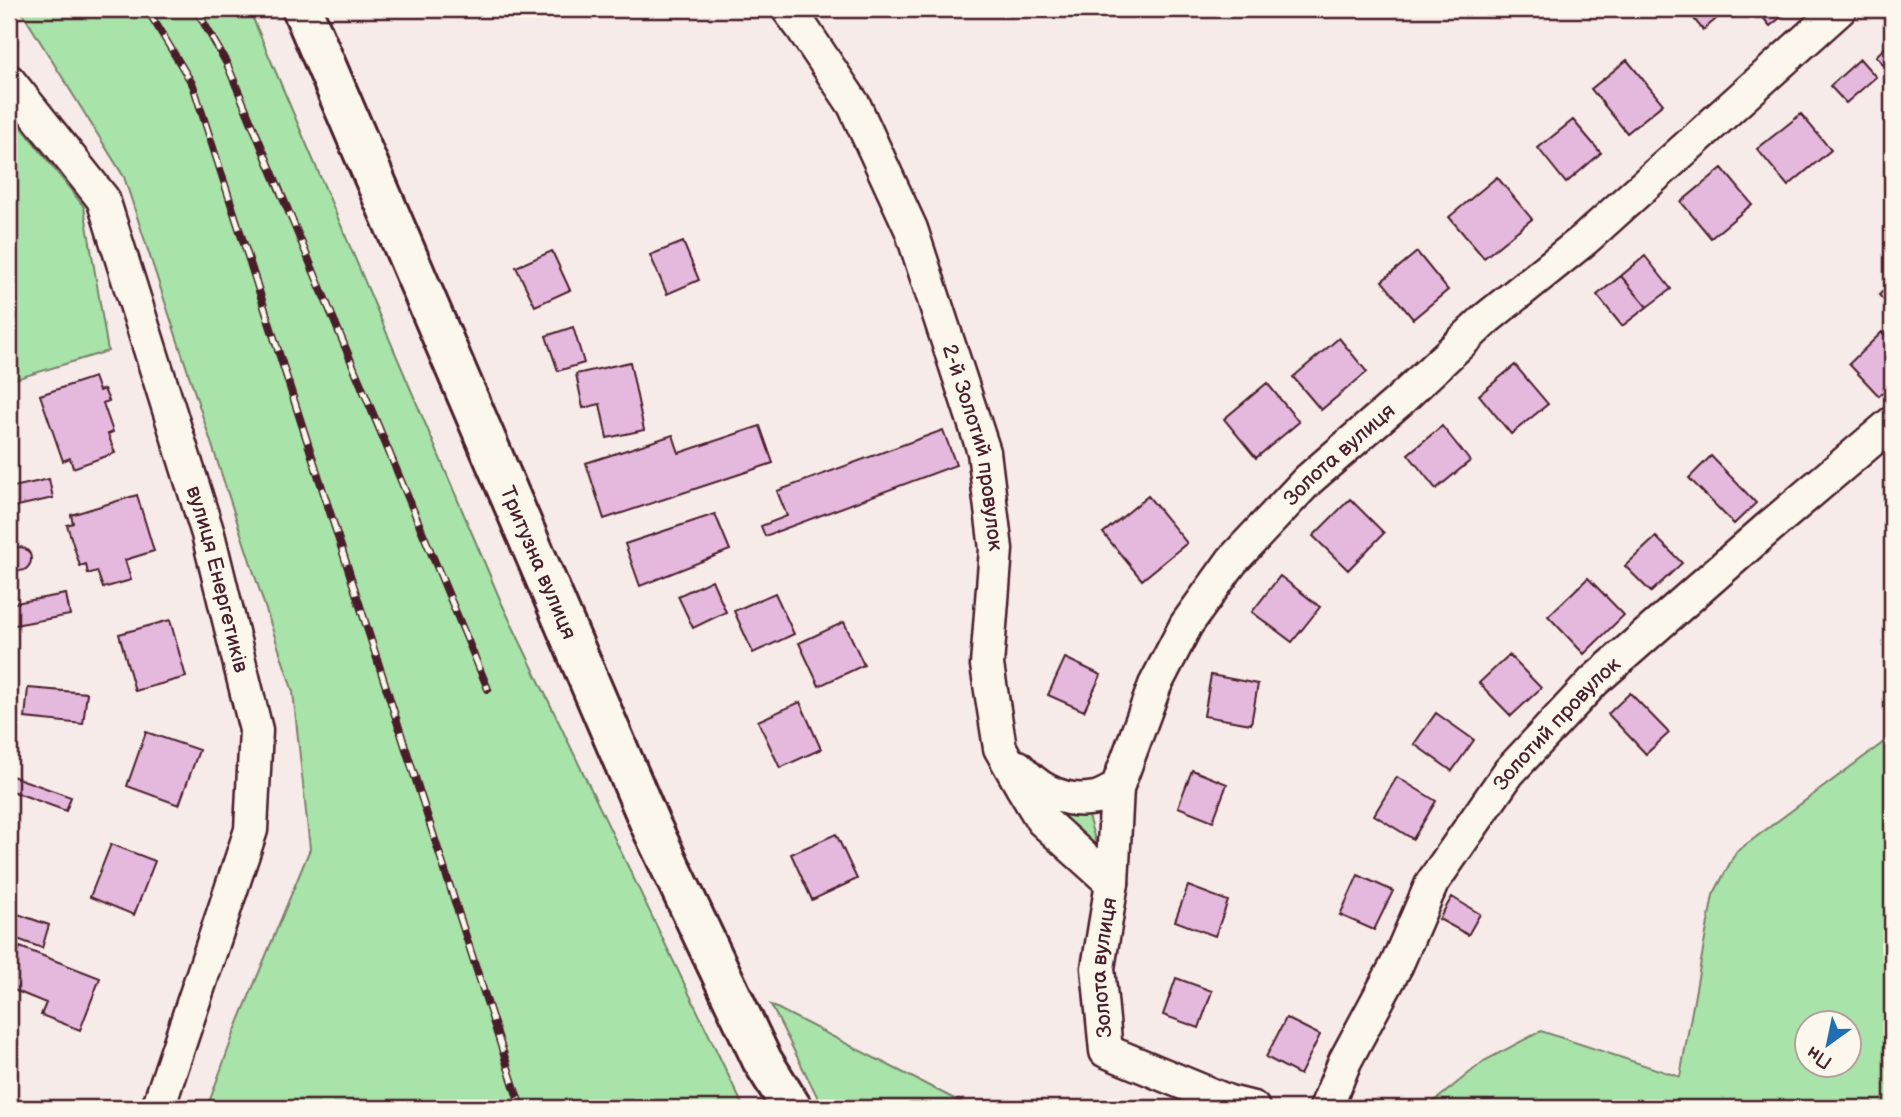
<svg xmlns="http://www.w3.org/2000/svg" width="1901" height="1117" font-family="'Balsamiq Sans',sans-serif">
<style>
.green{fill:#a8e3a9;stroke:#79816a;stroke-width:2;fill-rule:evenodd}
.building{fill:#e5b9de;stroke:#4a1f2b;stroke-width:2}
.lines{fill:none;stroke-linecap:round;stroke-linejoin:round}
.minor-casing{stroke:#4a1f2b;stroke-width:37}
.tertiary-casing{stroke:#4a1f2b;stroke-width:44}
.minor{stroke:#fbf7ec;stroke-width:32}
.tertiary{stroke:#fbf7ec;stroke-width:38}
.rail-casing{stroke:#4a1f2b;stroke-width:8}
.rail{stroke:#fbf7ec;stroke-width:5;stroke-dasharray:16;stroke-linecap:butt}
.labels{text-anchor:middle;dominant-baseline:central;stroke-width:7;stroke-linejoin:round;paint-order:stroke}
.street-label{font-size:21px;fill:#4a1f2b;stroke:#fbf7ec}
</style>
<rect width="100%" height="100%" fill="#f7ebe9"/>
<filter id="ink" filterUnits="userSpaceOnUse"><feTurbulence type="fractalNoise" baseFrequency=".0143" numOctaves="2"/><feDisplacementMap in="SourceGraphic" scale="14" xChannelSelector="R" yChannelSelector="G"/><feConvolveMatrix kernelMatrix="1 2 1 2 8 2 1 2 1" color-interpolation-filters="sRGB"/></filter>
<g filter="url(#ink)">
<path class="green" d="M 20,9 L 249,9 L 502,604 L 744,1108 L 207,1108 L 236,1028 L 310,849 L 293,692 L 124,177 Z
M 9,111 L 84,207 L 108,351 L 9,381 Z
M 1892,736 L 1892,1108 L 1426,1108 L 1484,1061 L 1541,1031 L 1680,1077 L 1713,895 L 1736,852 ZM 1806,1023 L 1848,1023 L 1848,1064 L 1806,1064 Z
M 1035,794 L 1087,813 L 1101,860 Z
M 771,1005 L 972,1108 L 823,1108 Z"/>
<path class="building" d="M 1686,9 L 1728,9 L 1703,30 Z
M 1756,9 L 1791,9 L 1770,26 Z
M 1892,41 L 1892,75 L 1876,56 Z
M 1860,59 L 1876,77 L 1846,103 L 1830,86 Z
M 1627,60 L 1663,104 L 1627,133 L 1591,89 Z
M 1801,114 L 1831,150 L 1788,186 L 1757,149 Z
M 1573,120 L 1601,153 L 1566,183 L 1538,148 Z
M 1722,168 L 1752,204 L 1711,238 L 1681,202 Z
M 1497,177 L 1532,219 L 1484,258 L 1449,217 Z
M 683,242 L 699,280 L 667,294 L 650,255 Z
M 552,251 L 570,290 L 535,306 L 516,267 Z
M 1417,252 L 1448,290 L 1413,319 L 1382,281 Z
M 1645,256 L 1671,289 L 1647,307 L 1621,276 Z
M 1621,276 L 1647,307 L 1622,326 L 1597,295 Z
M 1892,282 L 1892,309 L 1879,295 Z
M 573,327 L 584,363 L 558,371 L 546,336 Z
M 1882,332 L 1892,342 L 1892,383 L 1879,396 L 1849,364 Z
M 1339,338 L 1367,372 L 1321,410 L 1293,377 Z
M 630,362 L 644,430 L 607,438 L 600,404 L 583,408 L 576,374 Z
M 1515,365 L 1548,404 L 1511,434 L 1479,395 Z
M 94,377 L 99,391 L 104,389 L 109,401 L 103,403 L 113,432 L 108,434 L 115,453 L 73,468 L 70,458 L 63,461 L 40,395 Z
M 1267,383 L 1299,422 L 1256,458 L 1224,419 Z
M 760,426 L 773,463 L 604,519 L 586,463 L 673,435 L 679,453 Z
M 1442,426 L 1470,461 L 1436,489 L 1408,454 Z
M 943,430 L 956,465 L 765,536 L 761,526 L 787,516 L 777,491 Z
M 1711,456 L 1756,503 L 1734,524 L 1689,478 Z
M 49,479 L 53,498 L 9,508 L 9,488 Z
M 137,495 L 154,551 L 125,560 L 131,580 L 103,588 L 97,571 L 88,574 L 86,564 L 80,566 L 67,525 L 73,523 L 71,515 Z
M 1148,496 L 1187,543 L 1142,580 L 1103,533 Z
M 1350,499 L 1384,533 L 1348,570 L 1313,536 Z
M 715,514 L 730,550 L 640,586 L 625,544 Z
M 1656,537 L 1682,563 L 1651,592 L 1625,566 Z
M7 559a12 12 0 1 1 24 0a12 12 0 1 1-24 0Z
M 1280,576 L 1320,607 L 1292,642 L 1252,612 Z
M 1588,578 L 1624,615 L 1584,654 L 1548,616 Z
M 712,580 L 726,612 L 693,628 L 678,596 Z
M 775,593 L 794,634 L 753,653 L 734,611 Z
M 66,594 L 70,615 L 9,626 L 9,604 Z
M 170,620 L 186,677 L 135,691 L 119,634 Z
M 844,622 L 864,665 L 819,686 L 799,643 Z
M 1509,655 L 1541,688 L 1511,716 L 1479,683 Z
M 1065,658 L 1101,675 L 1084,711 L 1048,695 Z
M 1211,675 L 1258,684 L 1251,724 L 1204,716 Z
M 28,688 L 87,693 L 83,724 L 25,718 Z
M 1630,693 L 1669,733 L 1646,754 L 1608,714 Z
M 800,702 L 821,749 L 780,768 L 758,721 Z
M 1436,713 L 1474,740 L 1452,771 L 1414,744 Z
M 146,732 L 199,750 L 179,805 L 127,786 Z
M 1192,770 L 1227,784 L 1213,821 L 1178,807 Z
M 9,775 L 71,797 L 66,811 L 9,790 Z
M 1397,777 L 1436,801 L 1413,839 L 1374,815 Z
M 836,834 L 857,879 L 812,900 L 791,854 Z
M 111,844 L 155,861 L 134,915 L 90,897 Z
M 1358,875 L 1393,891 L 1374,930 L 1340,915 Z
M 1188,886 L 1228,901 L 1215,936 L 1175,921 Z
M 1452,897 L 1480,914 L 1468,935 L 1439,919 Z
M 9,911 L 49,925 L 42,948 L 9,936 Z
M 20,947 L 100,978 L 80,1030 L 41,1015 L 46,1003 L 9,988 L 9,977 Z
M 1176,978 L 1212,991 L 1199,1028 L 1163,1015 Z
M 1286,1018 L 1320,1035 L 1300,1075 L 1266,1057 Z"/>
<g class="lines">
<g class="minor-casing">
<g id="minor">
<path id="s1" d="M 788,9 L 803,29 L 854,105 L 911,229 L 984,452 L 996,549 L 987,665 L 1000,748 L 1022,787 L 1042,820 L 1112,883"/>
<path id="s2" d="M 9,81 L 103,199 L 208,534 L 256,730 L 251,830 L 158,1108"/>
<path d="M 1018,767 C 1038,790 1065,804 1096,798 C 1103,796 1110,792 1117,788"/>
<path id="s3" d="M 1253,1108 L 1229,1102 L 1106,1051 L 1098,968 L 1112,883 L 1117,788 L 1155,685 L 1186,625 L 1232,561 L 1308,480 L 1398,402 L 1487,318 L 1585,239 L 1840,9"/>
<path id="s4" d="M 1326,1108 L 1345,1061 L 1397,964 L 1432,883 L 1509,772 L 1594,681 L 1767,529 L 1892,423"/>
</g>
</g>
<g class="tertiary-casing">
<g id="tertiary">
<path id="s5" d="M 302,9 L 651,826 L 762,1060 L 792,1108"/>
</g>
</g>
<use href="#minor" class="minor"/>
<use href="#tertiary" class="tertiary"/>
<g class="rail-casing">
<path id="rail" d="M 147,9 L 193,85 L 521,1108
M 196,9 L 227,64 L 488,689"/>
</g>
<use href="#rail" class="rail"/>
</g>
</g>
<g class="labels">
<g class="street-label">
<text stroke="none"><textPath href="#s1" startOffset="481">2-й Золотий провулок</textPath></text>
<text stroke="none"><textPath href="#s3" startOffset="830">Золота вулиця</textPath></text>
<text stroke="none"><textPath href="#s5" startOffset="602">Тритузна вулиця</textPath></text>
<text stroke="none"><textPath href="#s2" startOffset="548">вулиця Енергетиків</textPath></text>
<text stroke="none"><textPath href="#s4" startOffset="452">Золотий провулок</textPath></text>
<text stroke="none"><textPath href="#s3" startOffset="242">Золота вулиця</textPath></text>
</g>
</g>
<rect width="1901" height="1117" fill="none" stroke="#fbf7ec" stroke-width="35"/>
<rect x="18" y="18" width="1866" height="1082" fill="none" stroke="#4a1f2b" stroke-width="2.5" filter="url(#ink)"/>
<g transform="translate(1828 1044) rotate(213)"><circle r="33" fill="#fbf7ec" stroke="#b4a19f" stroke-width="2"/>
<path d="M0-5L12 26L0 18L-12 26Z" fill="#1f6fb2"/>
<text y="-10" font-size="19" font-weight="bold" text-anchor="middle" fill="#4a1f2b">Пн</text>
</g>
</svg>
